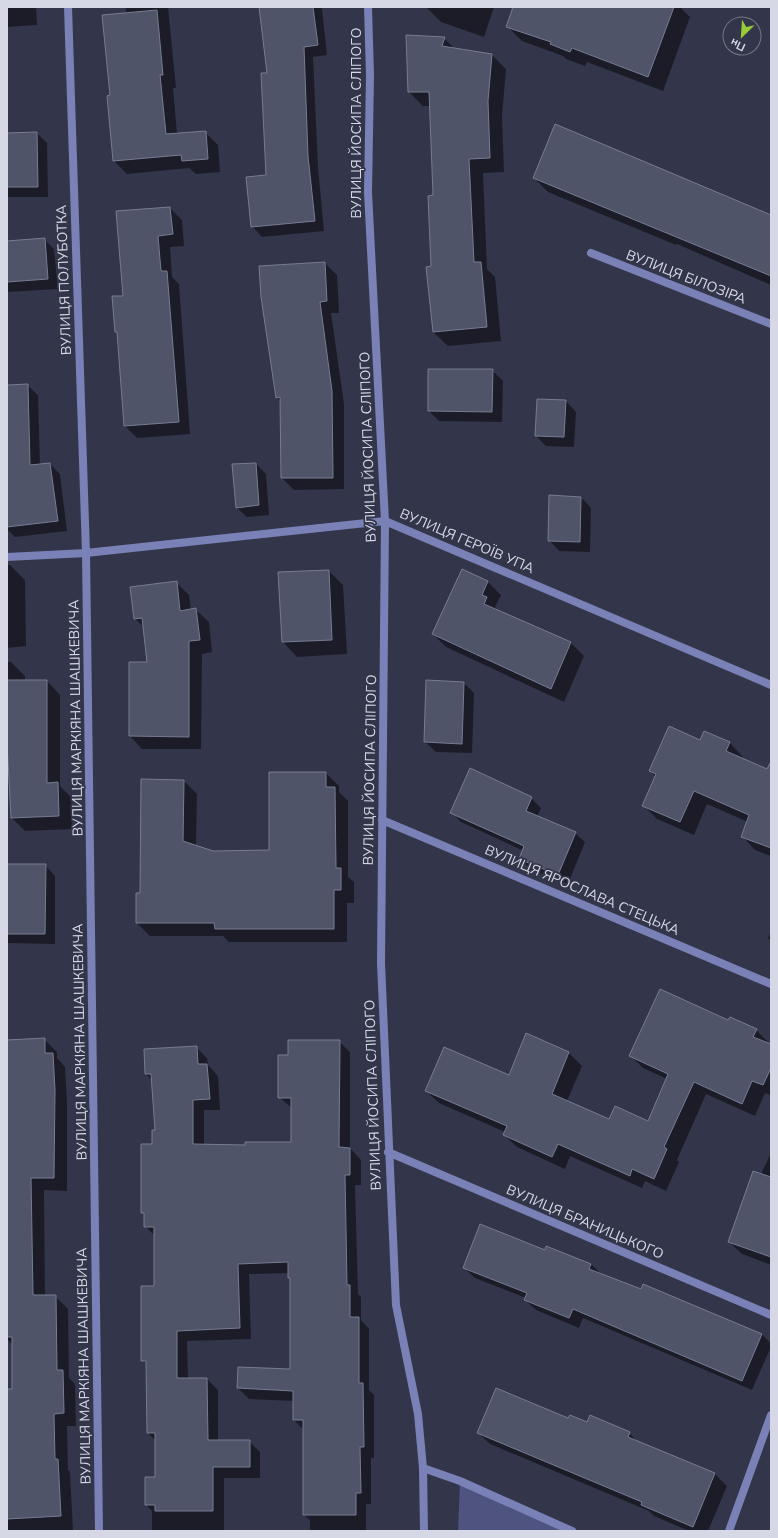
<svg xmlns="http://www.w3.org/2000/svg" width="778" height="1538" font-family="'Nunito Sans',sans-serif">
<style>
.green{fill:#4e547f}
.shadow{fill:#0007}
.building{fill:#505469;stroke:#777c93}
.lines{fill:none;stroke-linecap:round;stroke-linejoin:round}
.lane{stroke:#7981b6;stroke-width:8}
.street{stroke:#7981b6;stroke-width:8}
.labels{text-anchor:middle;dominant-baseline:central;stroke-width:3.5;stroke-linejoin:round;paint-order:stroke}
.street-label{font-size:14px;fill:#d6d8e5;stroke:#33364a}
</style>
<rect width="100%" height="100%" fill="#33364a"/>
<path class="green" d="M 460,1481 L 572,1531 L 458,1531 Z"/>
<path class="shadow" d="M 7,7 L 36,7 L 37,25 L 7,27 Z
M 126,7 L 168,7 L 176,88 L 173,88 L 177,134 L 205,132 L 218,145 L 220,172 L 196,174 L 189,168 L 127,174 L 114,161 L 111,96 L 126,13 Z
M 260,7 L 320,7 L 322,9 L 327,55 L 313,57 L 318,167 L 324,231 L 262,237 L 252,226 L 267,176 L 268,74 Z
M 426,7 L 494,7 L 484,37 L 441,22 Z
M 515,7 L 680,7 L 690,17 L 663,91 L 587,62 L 585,66 L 566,59 L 563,56 L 522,41 L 507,26 Z
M 444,38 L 455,49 L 492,55 L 506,69 L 502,116 L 504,172 L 483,173 L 487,269 L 495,277 L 501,341 L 448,346 L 433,332 L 432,267 L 434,196 L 430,106 L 423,106 L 409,92 Z
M 37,133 L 47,143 L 48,197 L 7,197 L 7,134 Z
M 534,178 L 771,216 L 771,285 L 677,244 L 676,245 L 548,192 Z
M 170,208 L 182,220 L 184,246 L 170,247 L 172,277 L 179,284 L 190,434 L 137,438 L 125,426 L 118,334 L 116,332 L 124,296 Z
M 44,239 L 54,249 L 58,289 L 7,292 L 7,242 Z
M 325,263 L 337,275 L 339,313 L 331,313 L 344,404 L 344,489 L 294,490 L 282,478 L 281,402 L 277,398 Z
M 429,370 L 492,370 L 503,381 L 502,422 L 439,421 L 429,411 Z
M 27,385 L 38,395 L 40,465 L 50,464 L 60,474 L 67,531 L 15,537 L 7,529 L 7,386 Z
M 566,401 L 576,412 L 574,447 L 546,446 L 536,436 Z
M 256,464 L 266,474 L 269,515 L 247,517 L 236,507 Z
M 581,497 L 591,508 L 590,552 L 559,551 L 549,540 Z
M 7,565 L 10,565 L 25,580 L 26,646 L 7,648 Z
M 463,570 L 488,582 L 501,595 L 495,607 L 499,612 L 571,643 L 584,656 L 564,702 L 446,647 L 433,634 Z
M 329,571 L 343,585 L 347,654 L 297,657 L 283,642 Z
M 176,582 L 189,595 L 191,610 L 196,610 L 209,622 L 212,652 L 202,654 L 201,749 L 142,749 L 130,736 L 148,663 L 144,627 L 134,618 Z
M 7,662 L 11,662 L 25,676 L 25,681 L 47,681 L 60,695 L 60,786 L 71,797 L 72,829 L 25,831 L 12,818 L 9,763 L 7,763 Z
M 464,683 L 474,693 L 472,753 L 436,752 L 425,742 Z
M 705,732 L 730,743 L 743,757 L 742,759 L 768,770 L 771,768 L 771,856 L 755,850 L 742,836 L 748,822 L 707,804 L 694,835 L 657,819 L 643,805 L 656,777 L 650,771 L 701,741 Z
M 326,773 L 339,786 L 339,792 L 348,801 L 348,877 L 354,882 L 354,903 L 347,903 L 347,942 L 229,942 L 223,936 L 150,936 L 137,923 L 141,894 L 184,781 L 197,794 L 196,846 L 213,852 L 270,852 Z
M 531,798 L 541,808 L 537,817 L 575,833 L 585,842 L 568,884 L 530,869 L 520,859 L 524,851 L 461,822 L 451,812 Z
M 7,865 L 45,865 L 55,876 L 55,944 L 7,943 Z
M 771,932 L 771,941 L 768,938 Z
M 729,1021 L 756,1030 L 769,1043 L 768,1044 L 771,1046 L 771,1095 L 765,1093 L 755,1116 L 706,1094 L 677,1160 L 679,1162 L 666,1191 L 645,1181 L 642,1188 L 570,1156 L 565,1169 L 517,1147 L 504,1135 L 505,1132 L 439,1103 L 426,1091 L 509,1076 L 527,1035 L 569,1053 L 582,1066 L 567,1101 L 610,1120 L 648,1122 L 667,1079 L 643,1068 L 631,1056 Z
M 44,1039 L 57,1052 L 57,1058 L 65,1067 L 67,1104 L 67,1191 L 44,1190 L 45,1296 L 55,1296 L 68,1309 L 69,1378 L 75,1384 L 76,1426 L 67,1426 L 68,1470 L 70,1472 L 73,1531 L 7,1531 L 7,1390 L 12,1390 L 13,1345 L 7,1339 L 7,1041 Z
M 339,1041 L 350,1052 L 350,1148 L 361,1160 L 361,1185 L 355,1185 L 358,1294 L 361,1297 L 361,1320 L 369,1329 L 369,1390 L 374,1395 L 374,1458 L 371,1458 L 371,1504 L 366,1504 L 366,1531 L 310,1531 L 310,1520 L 304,1515 L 304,1430 L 294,1420 L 294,1401 L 249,1399 L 238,1388 L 291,1370 L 291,1279 L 289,1278 L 289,1273 L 249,1274 L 251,1339 L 187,1341 L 188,1379 L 207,1379 L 218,1390 L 218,1441 L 249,1441 L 260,1452 L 260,1478 L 224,1478 L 224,1531 L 152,1531 L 152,1511 L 146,1505 L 146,1478 L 156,1478 L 156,1441 L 148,1433 L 148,1365 L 142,1360 L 155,1287 L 155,1236 L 145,1226 L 145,1216 L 142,1213 L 156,1131 L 153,1081 L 146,1074 L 145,1050 L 196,1047 L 207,1058 L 208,1065 L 218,1076 L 220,1110 L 204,1110 L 204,1145 L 246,1146 L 292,1143 L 292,1108 L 279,1097 L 289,1056 Z
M 771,1153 L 771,1265 L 742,1254 L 729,1242 Z
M 545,1251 L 591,1264 L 601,1274 L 762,1334 L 771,1344 L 771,1347 L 752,1390 L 583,1318 L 579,1328 L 536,1310 L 525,1300 L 526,1298 L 475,1278 L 464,1268 Z
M 569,1420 L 629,1433 L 639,1443 L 715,1474 L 727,1486 L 708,1531 L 689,1531 L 654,1516 L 649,1511 L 490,1444 L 478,1433 Z"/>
<path class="building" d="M 259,7 L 313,7 L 318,45 L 304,47 L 308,156 L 315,221 L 251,227 L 246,177 L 266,175 L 261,73 L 267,73 Z
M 513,7 L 674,7 L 648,77 L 572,48 L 570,52 L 550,44 L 551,42 L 506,27 Z
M 157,10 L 163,75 L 160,75 L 166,134 L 206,131 L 208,159 L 182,161 L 181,155 L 113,161 L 107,96 L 110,95 L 102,15 Z
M 406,35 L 445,37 L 442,46 L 492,54 L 488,101 L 490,158 L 469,159 L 474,262 L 481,262 L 487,327 L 433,332 L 426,267 L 431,266 L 428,196 L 433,195 L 429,92 L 408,92 Z
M 555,124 L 771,215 L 771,276 L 533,178 Z
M 37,132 L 38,187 L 7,187 L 7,133 Z
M 170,207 L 173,234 L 158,236 L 161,271 L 167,271 L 179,422 L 124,426 L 117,332 L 115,332 L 112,296 L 123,296 L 116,211 Z
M 45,238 L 48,279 L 7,282 L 7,241 Z
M 325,262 L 327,301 L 320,302 L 332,391 L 333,478 L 281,478 L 280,397 L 276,398 L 261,297 L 259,266 Z
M 428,369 L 493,369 L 492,412 L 428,411 Z
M 28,384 L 30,465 L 50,463 L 58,521 L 7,527 L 7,385 Z
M 537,399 L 566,400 L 564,437 L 535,436 Z
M 256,463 L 259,505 L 236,508 L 232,464 Z
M 549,495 L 581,497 L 580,542 L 548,541 Z
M 462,569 L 488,581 L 482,595 L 487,597 L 484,604 L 571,642 L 551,689 L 432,634 Z
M 329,570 L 332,640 L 282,642 L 278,572 Z
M 177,581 L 180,611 L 196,608 L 200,640 L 189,641 L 189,737 L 129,736 L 129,662 L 147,662 L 142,618 L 134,619 L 130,587 Z
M 7,680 L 47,680 L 47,783 L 58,782 L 59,816 L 11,818 L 7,742 Z
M 426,680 L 464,682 L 462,744 L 424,742 Z
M 669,726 L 700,740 L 704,731 L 730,742 L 726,751 L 767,769 L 770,763 L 771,763 L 771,848 L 741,837 L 749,815 L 694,791 L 680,822 L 642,806 L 656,774 L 649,771 Z
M 470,768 L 532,797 L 526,811 L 576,832 L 558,875 L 519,859 L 524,846 L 450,813 Z
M 269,772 L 326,772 L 326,787 L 335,787 L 336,868 L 341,868 L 341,890 L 334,890 L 334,929 L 215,929 L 214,923 L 136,923 L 136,893 L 140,893 L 141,779 L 184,780 L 183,841 L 213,851 L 269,850 Z
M 7,864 L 46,864 L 45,934 L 7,934 Z
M 660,989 L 728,1020 L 730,1017 L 757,1029 L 753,1037 L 771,1044 L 771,1068 L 763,1085 L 752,1081 L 742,1104 L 694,1082 L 664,1147 L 667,1149 L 654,1179 L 632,1169 L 630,1176 L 558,1144 L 552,1157 L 503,1135 L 507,1126 L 425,1091 L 444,1047 L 509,1075 L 526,1033 L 569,1052 L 552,1094 L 609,1119 L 615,1106 L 648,1121 L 668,1074 L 629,1056 Z
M 45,1038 L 45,1053 L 53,1053 L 55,1090 L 54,1178 L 31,1178 L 33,1295 L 56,1295 L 57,1370 L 63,1370 L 64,1413 L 54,1414 L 55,1459 L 58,1459 L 61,1516 L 7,1519 L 7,1389 L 12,1389 L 12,1337 L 7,1337 L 7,1040 Z
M 288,1040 L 340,1040 L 339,1147 L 350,1148 L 350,1175 L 345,1175 L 347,1285 L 350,1285 L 350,1317 L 359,1317 L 359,1383 L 363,1383 L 364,1447 L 360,1447 L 361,1493 L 356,1493 L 356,1515 L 303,1515 L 303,1420 L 293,1420 L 293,1391 L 237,1388 L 238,1367 L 290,1369 L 290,1278 L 288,1278 L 288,1262 L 238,1264 L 240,1328 L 177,1331 L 177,1378 L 207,1378 L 208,1440 L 250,1440 L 250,1467 L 213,1467 L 213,1511 L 155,1511 L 155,1505 L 145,1505 L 145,1477 L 155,1477 L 155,1433 L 147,1433 L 146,1361 L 141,1361 L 141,1286 L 154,1286 L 154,1227 L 144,1227 L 144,1213 L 141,1213 L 141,1144 L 152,1144 L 152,1130 L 155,1130 L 151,1074 L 145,1074 L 144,1049 L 197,1046 L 198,1064 L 207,1064 L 210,1099 L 193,1100 L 193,1144 L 245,1145 L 245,1142 L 291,1142 L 291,1098 L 278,1098 L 278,1055 L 288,1055 Z
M 753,1171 L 771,1177 L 771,1257 L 728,1242 Z
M 480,1224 L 545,1250 L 546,1246 L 591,1264 L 589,1269 L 641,1289 L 643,1284 L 762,1334 L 742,1381 L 573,1309 L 569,1318 L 524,1300 L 527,1293 L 463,1268 Z
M 496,1388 L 568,1418 L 570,1415 L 587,1422 L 590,1415 L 630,1432 L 628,1437 L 715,1473 L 693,1527 L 641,1505 L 642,1502 L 477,1433 Z"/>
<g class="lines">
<path class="lane" d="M 7,557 L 86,553
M 423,1468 L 460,1481 L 572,1531"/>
<path class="street" d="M 68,7 L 86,553 L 99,1531
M 368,7 L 370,75 L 368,192 L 385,521 L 381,963 L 396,1305 L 418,1414 L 423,1468 L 424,1531
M 591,253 L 771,324
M 86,553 L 385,521 L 771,685
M 382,820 L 771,984
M 388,1152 L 771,1315
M 729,1531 L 771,1415"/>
</g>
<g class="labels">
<g class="street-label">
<text transform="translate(356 123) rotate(-90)">ВУЛИЦЯ ЙОСИПА СЛІПОГО</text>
<text transform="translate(686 277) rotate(21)">ВУЛИЦЯ БІЛОЗІРА</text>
<text transform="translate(64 280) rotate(-92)">ВУЛИЦЯ ПОЛУБОТКА</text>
<text transform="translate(368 447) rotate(-92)">ВУЛИЦЯ ЙОСИПА СЛІПОГО</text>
<text transform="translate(467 541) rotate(23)">ВУЛИЦЯ ГЕРОЇВ УПА</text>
<text transform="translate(76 718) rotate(-91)">ВУЛИЦЯ МАРКІЯНА ШАШКЕВИЧА</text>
<text transform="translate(370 770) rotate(-89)">ВУЛИЦЯ ЙОСИПА СЛІПОГО</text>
<text transform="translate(582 890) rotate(23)">ВУЛИЦЯ ЯРОСЛАВА СТЕЦЬКА</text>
<text transform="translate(80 1042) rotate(-91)">ВУЛИЦЯ МАРКІЯНА ШАШКЕВИЧА</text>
<text transform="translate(373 1095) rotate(-92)">ВУЛИЦЯ ЙОСИПА СЛІПОГО</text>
<text transform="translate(585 1222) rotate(23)">ВУЛИЦЯ БРАНИЦЬКОГО</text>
<text transform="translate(84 1366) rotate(-91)">ВУЛИЦЯ МАРКІЯНА ШАШКЕВИЧА</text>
</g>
</g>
<rect width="778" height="1538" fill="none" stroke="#d6d8e5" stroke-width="16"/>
<g transform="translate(742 36) rotate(205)"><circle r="19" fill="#33364a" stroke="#747788"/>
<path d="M0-3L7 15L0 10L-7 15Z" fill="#99cb36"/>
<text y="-6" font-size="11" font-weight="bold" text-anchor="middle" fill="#d6d8e5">Пн</text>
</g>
</svg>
